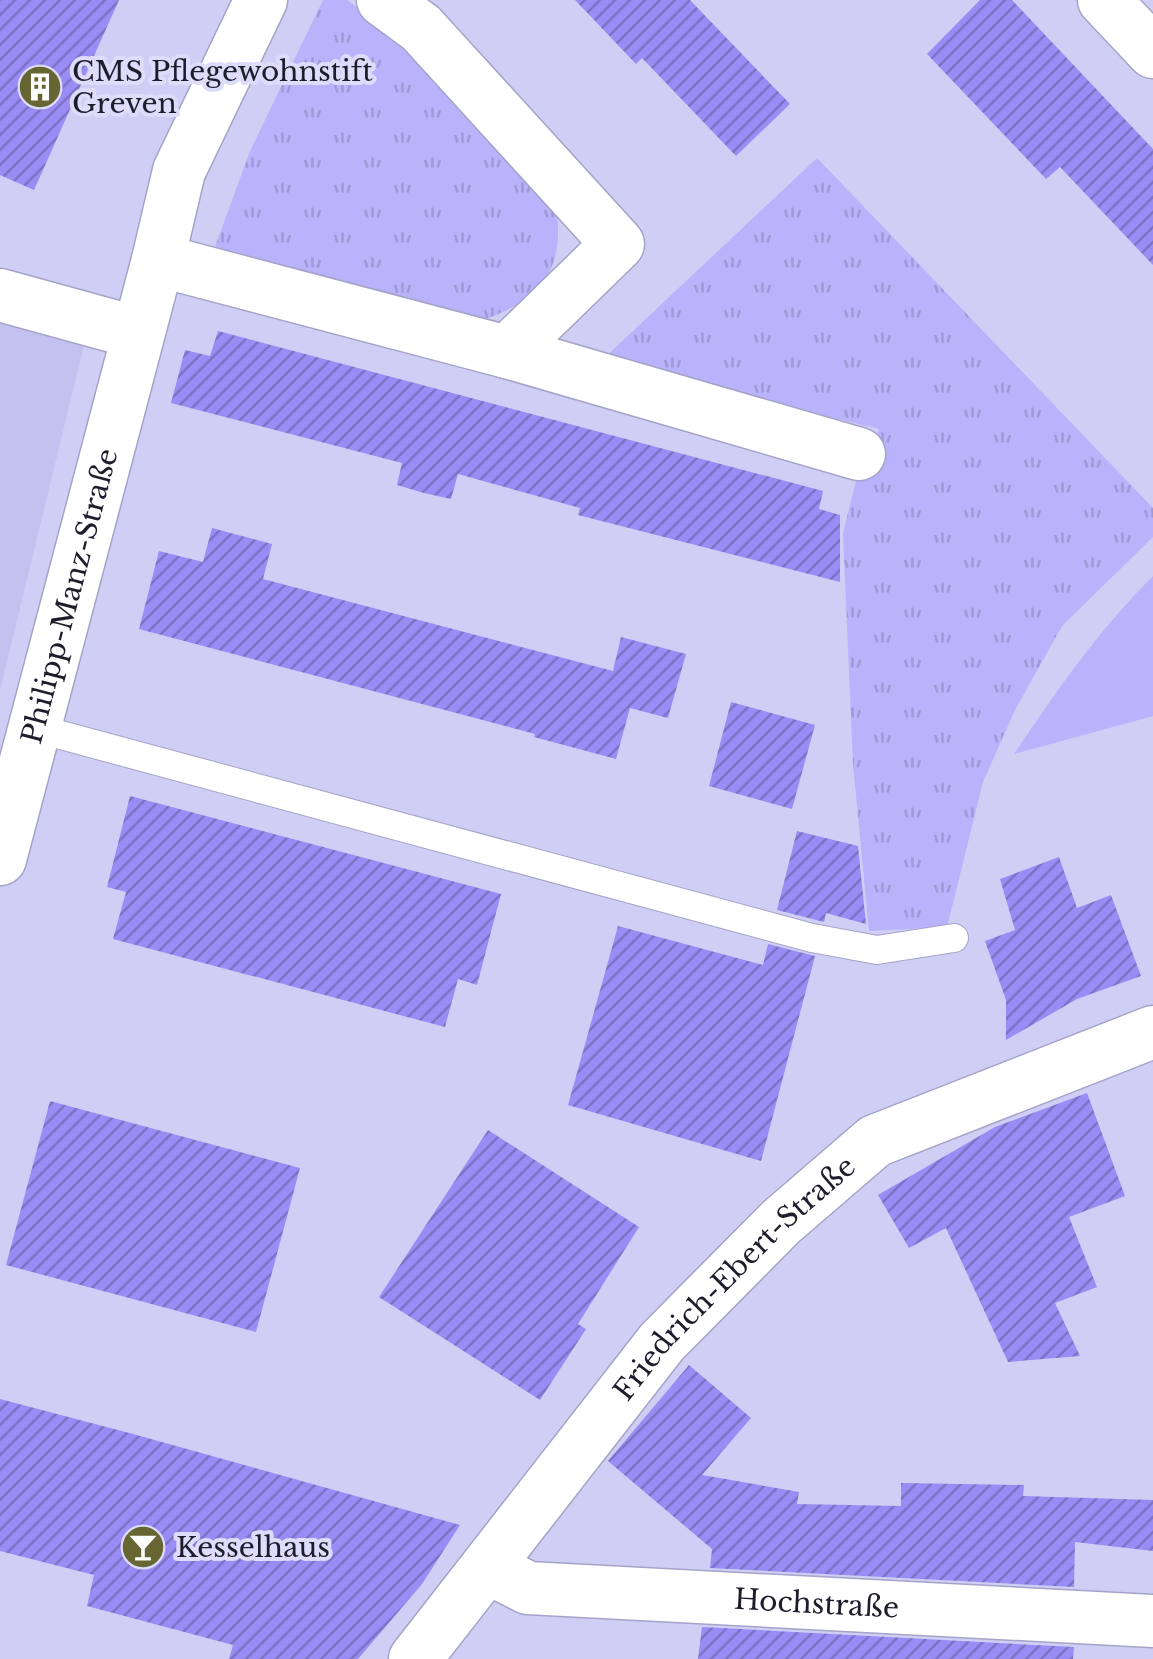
<svg xmlns="http://www.w3.org/2000/svg" width="1153" height="1659" font-family="'Libre Baskerville',serif">
<style>
.built{fill:#c3c1ef}
.grass{fill:url(#grass-tufts)}
.park{fill:#b8b3fb}
.building{fill:url(#building-hatch)}
.lines{fill:none;stroke-linecap:round;stroke-linejoin:round}
.service-casing{stroke:#a5a3c8;stroke-width:30}
.minor-casing{stroke:#a5a3c8;stroke-width:55}
.service{stroke:#fff;stroke-width:28}
.minor{stroke:#fff;stroke-width:52}
.labels{text-anchor:middle;dominant-baseline:central;stroke-width:8;stroke-linejoin:round;paint-order:stroke}
.poi-label{font-size:28px;fill:#1e1d2c;stroke:#dddcfb;text-anchor:start}
.street-label{font-size:28px;fill:#1e1d2c;stroke:#dddcfb}
</style>
<defs>
<pattern id="grass-tufts" width="24" height="20" patternUnits="userSpaceOnUse" patternTransform="scale(2.5)"><rect width="24" height="20" fill="#b8b3fb"/><path d="M3 7l-1-3M5 7V3M7 7l1-3M15 17l-1-3M17 17v-4M19 17l1-3" fill="none" stroke="#9e9ad7"/></pattern>
<pattern id="building-hatch" width="6" height="6" patternUnits="userSpaceOnUse" patternTransform="scale(2.5)"><rect width="6" height="6" fill="#998df5"/><path d="M-1 1l2-2M0 6l6-6M5 7l2-2" fill="none" stroke="#7c73c7"/></pattern>
</defs>
<rect width="100%" height="100%" fill="#cfcef5"/>
<path class="built" d="M 0,274 L 94,304 L 0,690 Z"/>
<path class="grass" d="M 323,0 L 347,0 L 415,51 L 556,207 C 566,270 540,300 483,320 L 215,247 L 250,151 Z
M 817,158 L 1153,508 L 1153,537 L 1062,626 L 1015,710 L 983,782 L 947,927 L 869,931 L 853,764 L 843,533 L 857,477 L 866,479 L 879,429 L 601,361 Z"/>
<path class="park" d="M 1153,576 L 1153,716 L 1014,754 C 1059,688 1096,633 1153,576 Z"/>
<path class="building" d="M 0,0 L 119,0 L 34,190 L 0,175 Z
M 575,0 L 690,0 L 790,104 L 736,156 L 642,58 L 636,64 Z
M 980,0 L 1012,0 L 1153,149 L 1153,265 L 1060,167 L 1046,179 L 927,54 Z
M 218,331 L 823,491 L 819,509 L 840,515 L 840,582 L 578,515 L 580,508 L 458,474 L 451,499 L 424,493 L 397,485 L 402,463 L 171,403 L 185,350 L 210,356 Z
M 212,528 L 272,544 L 263,579 L 613,671 L 621,637 L 686,654 L 668,718 L 630,708 L 616,759 L 534,737 L 535,734 L 139,629 L 159,551 L 203,562 Z
M 731,702 L 815,725 L 792,809 L 709,786 Z
M 130,796 L 501,894 L 477,985 L 458,979 L 445,1027 L 113,939 L 126,892 L 107,887 Z
M 797,831 L 858,846 L 866,924 L 826,913 L 824,922 L 777,910 Z
M 1059,857 L 1077,908 L 1111,895 L 1141,976 L 1077,999 L 1006,1040 L 1006,1000 L 985,941 L 1015,930 L 1000,879 Z
M 618,926 L 763,965 L 768,944 L 815,956 L 761,1161 L 568,1105 Z
M 1087,1093 L 1125,1196 L 1069,1217 L 1097,1287 L 1055,1303 L 1080,1356 L 1008,1362 L 946,1228 L 909,1248 L 878,1195 L 995,1127 Z
M 50,1101 L 300,1168 L 256,1332 L 6,1265 Z
M 488,1130 L 639,1227 L 578,1324 L 586,1329 L 540,1400 L 379,1297 Z
M 689,1365 L 751,1418 L 702,1475 L 799,1492 L 797,1504 L 901,1506 L 901,1483 L 1024,1485 L 1023,1496 L 1153,1500 L 1153,1551 L 1075,1542 L 1074,1587 L 710,1568 L 712,1549 L 608,1461 Z
M 0,1399 L 133,1434 L 460,1525 L 422,1584 L 358,1659 L 229,1659 L 233,1645 L 87,1606 L 94,1575 L 0,1551 Z
M 702,1627 L 1074,1647 L 1073,1659 L 698,1659 Z"/>
<g class="lines">
<g class="service-casing">
<path id="service" d="M 35,728 L 812,938 L 877,950 L 954,938"/>
</g>
<g class="minor-casing">
<g id="minor">
<path d="M 383,0 L 421,28 L 618,244 L 507,352"/>
<path d="M 1104,0 L 1153,52"/>
<path d="M 158,260 L 507,352 L 859,454"/>
<path d="M 0,295 L 138,333"/>
<path id="s1" d="M 0,859 L 158,260 L 179,171 L 261,0"/>
<path id="s2" d="M 487,1567 L 528,1588 L 1153,1621"/>
<path id="s3" d="M 415,1659 L 662,1342 L 781,1222 L 875,1141 L 1153,1032"/>
</g>
</g>
<use href="#service" class="service"/>
<use href="#minor" class="minor"/>
</g>
<defs>
<g id="building-disc" transform="scale(2.25)"><circle r="9.5" fill="#676532" stroke="#dddcfb"/><path d="M-4-6H4V6H1V3H-1V6H-4ZM-2.5-4.3h1.7v1.8h-1.7ZM.8-4.3h1.7v1.8H.8ZM-2.5-1h1.7V.8h-1.7ZM.8-1h1.7V.8H.8Z" fill="#fff"/></g>
<g id="bar-disc" transform="scale(2.25)"><circle r="9.5" fill="#676532" stroke="#dddcfb"/><path d="M-6-5H6L.8 .8V4.5H3.5V6h-7V4.5H-.8V.8Z" fill="#fff"/></g>
</defs>
<g fill-rule="evenodd">
<use href="#building-disc" x="40" y="87"/>
<use href="#bar-disc" x="143" y="1547"/>
</g>
<g class="labels">
<g class="poi-label">
<text x="72" y="71">CMS Pflegewohnstift<tspan x="72" dy="32">Greven</tspan></text>
<text x="176" y="1547">Kesselhaus</text>
</g>
<g class="street-label">
<text stroke="none"><textPath href="#s1" startOffset="272">Philipp-Manz-Straße</textPath></text>
<text stroke="none"><textPath href="#s3" startOffset="498">Friedrich-Ebert-Straße</textPath></text>
<text stroke="none"><textPath href="#s2" startOffset="335">Hochstraße</textPath></text>
</g>
</g>
</svg>
